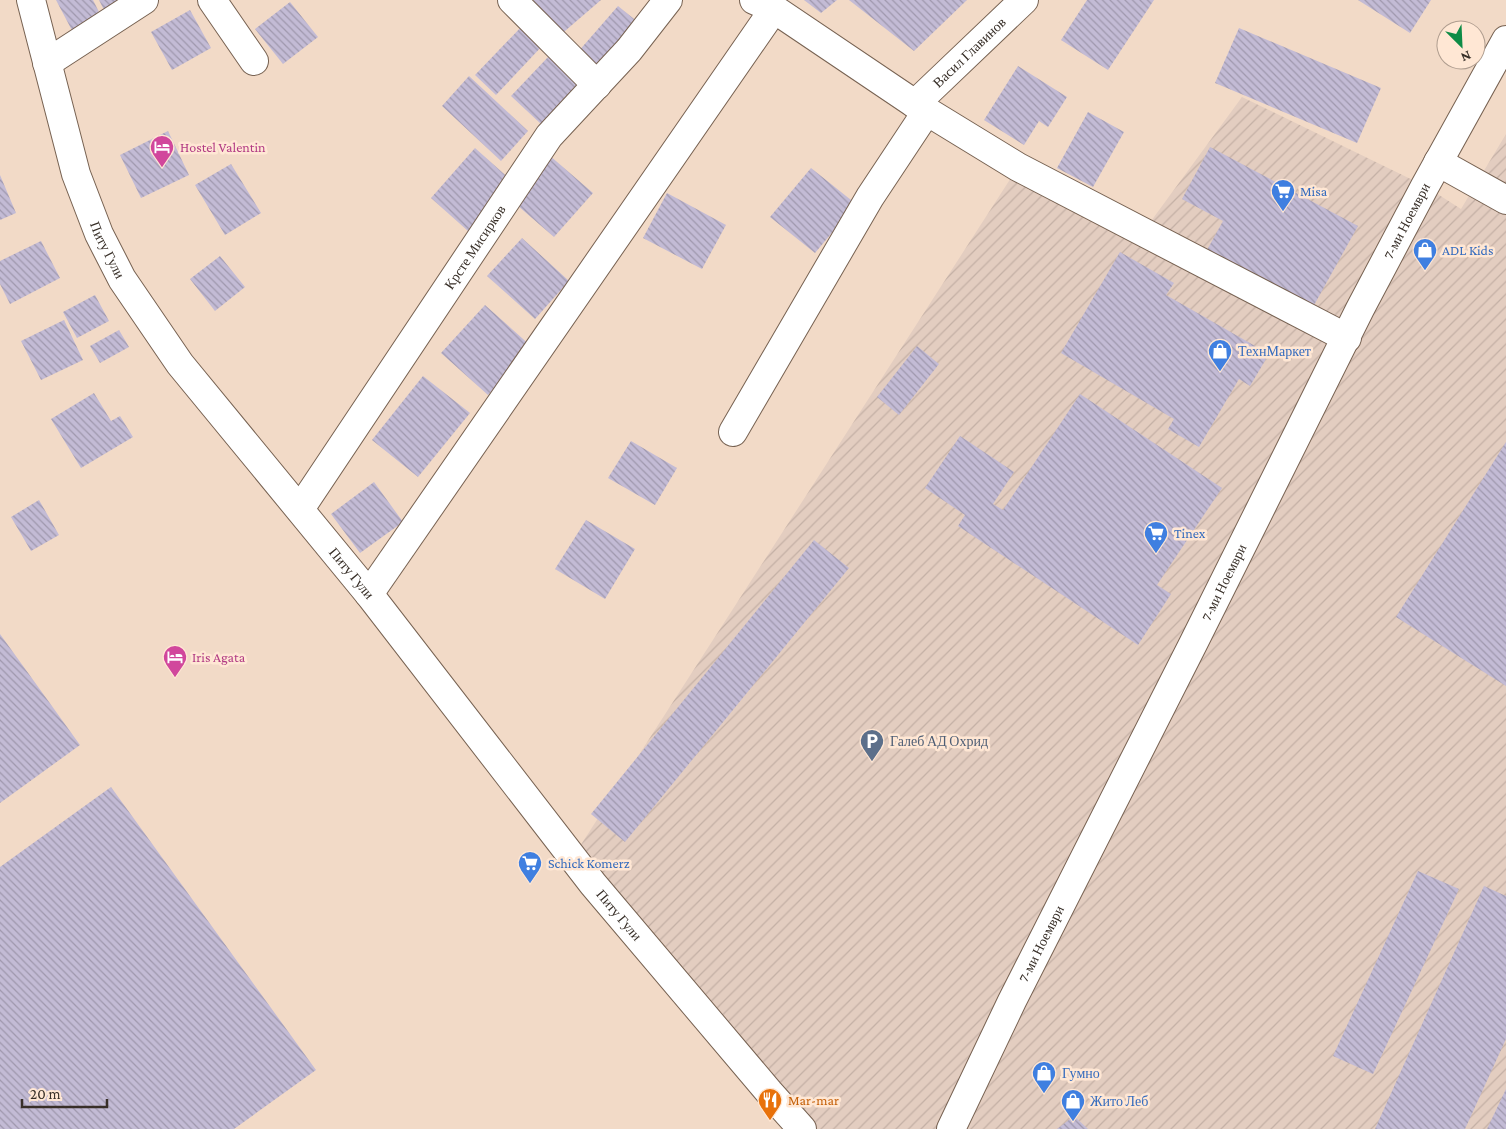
<svg xmlns="http://www.w3.org/2000/svg" width="1506" height="1129" font-family="'Crimson Pro',serif">
<style>
.industrial{fill:url(#industrial-furrows)}
.building{fill:url(#building-back-hatch)}
.lines{fill:none;stroke-linecap:round;stroke-linejoin:round}
.minor-casing{stroke:#776252;stroke-width:30}
.minor{stroke:#fff;stroke-width:28}
.labels{text-anchor:middle;dominant-baseline:central;stroke-width:5;stroke-linejoin:round;paint-order:stroke}
.street-label{font-size:14px;fill:#382f28;stroke:#ffe7d4}
.hotel-label{font-size:14px;fill:#b23c85;stroke:#ffe7d4;text-anchor:start}
.shop-label{font-size:14px;fill:#366cbe;stroke:#ffe7d4;text-anchor:start}
.service-label{font-size:14px;fill:#4e5e75;stroke:#ffe7d4;text-anchor:start}
.food-label{font-size:14px;fill:#c56008;stroke:#ffe7d4;text-anchor:start}
</style>
<defs>
<pattern id="industrial-furrows" width="10" height="10" patternUnits="userSpaceOnUse" patternTransform="scale(1.25)"><rect width="10" height="10" fill="#e3cdc0"/><path d="M-1 1l2-2M0 10L10 0M9 11l2-2" fill="none" stroke="#c4b0a5"/></pattern>
<pattern id="building-back-hatch" width="6" height="6" patternUnits="userSpaceOnUse" patternTransform="scale(1.25)"><rect width="6" height="6" fill="#c3bbd5"/><path d="M-1 5l2 2M0 0l6 6M5-1l2 2" fill="none" stroke="#9f98ad"/></pattern>
</defs>
<rect width="100%" height="100%" fill="#f2dac7"/>
<path class="industrial" d="M 1242,97 L 1425,186 L 1461,209 L 1506,134 L 1506,1129 L 802,1129 L 573,857 L 1018,167 L 1143,232 Z"/>
<path class="building" d="M 56,0 L 93,0 L 105,24 L 76,38 Z
M 99,0 L 140,0 L 107,16 Z
M 534,0 L 601,0 L 558,37 L 530,4 Z
M 804,0 L 837,0 L 821,13 Z
M 849,0 L 967,0 L 914,51 Z
M 1087,0 L 1154,0 L 1108,70 L 1061,40 Z
M 1358,0 L 1431,0 L 1410,33 Z
M 290,2 L 318,37 L 283,64 L 255,29 Z
M 618,6 L 639,23 L 597,71 L 577,53 Z
M 190,10 L 211,48 L 172,70 L 151,32 Z
M 523,25 L 544,44 L 496,95 L 475,75 Z
M 1239,28 L 1381,88 L 1357,143 L 1215,83 Z
M 549,56 L 579,84 L 541,124 L 511,96 Z
M 1018,66 L 1067,97 L 1048,127 L 1039,121 L 1024,145 L 984,120 Z
M 469,76 L 528,131 L 501,161 L 442,106 Z
M 1088,112 L 1124,132 L 1093,187 L 1057,168 Z
M 168,131 L 189,175 L 141,198 L 120,155 Z
M 1210,147 L 1358,226 L 1313,307 L 1207,250 L 1223,221 L 1182,199 Z
M 475,148 L 512,181 L 468,231 L 431,198 Z
M 549,155 L 593,193 L 554,237 L 510,199 Z
M 231,164 L 261,213 L 225,235 L 195,185 Z
M 811,168 L 856,204 L 815,253 L 770,217 Z
M 0,175 L 16,213 L 0,220 Z
M 667,193 L 726,225 L 702,269 L 643,238 Z
M 522,238 L 569,281 L 535,319 L 487,276 Z
M 41,241 L 60,278 L 10,304 L 0,284 L 0,261 Z
M 1120,252 L 1174,283 L 1166,295 L 1269,354 L 1250,386 L 1239,379 L 1199,447 L 1168,429 L 1174,419 L 1061,353 Z
M 220,256 L 245,287 L 215,311 L 190,279 Z
M 95,295 L 109,321 L 77,338 L 63,312 Z
M 485,305 L 532,347 L 488,395 L 441,353 Z
M 64,320 L 83,360 L 41,380 L 21,341 Z
M 119,330 L 129,347 L 100,363 L 90,346 Z
M 917,346 L 939,364 L 899,415 L 877,397 Z
M 423,376 L 470,413 L 418,477 L 372,440 Z
M 94,393 L 111,421 L 120,416 L 133,437 L 81,468 L 51,419 Z
M 1080,394 L 1222,488 L 1157,585 L 1171,594 L 1138,645 L 958,526 L 965,515 L 925,488 L 960,436 L 1014,472 L 993,504 L 1003,510 Z
M 631,441 L 677,468 L 655,505 L 608,478 Z
M 1506,442 L 1506,686 L 1396,617 Z
M 374,482 L 403,522 L 360,553 L 331,514 Z
M 39,500 L 59,535 L 31,551 L 11,517 Z
M 586,520 L 635,549 L 605,599 L 555,569 Z
M 814,540 L 849,568 L 625,842 L 591,814 Z
M 0,634 L 80,745 L 0,803 Z
M 111,787 L 316,1070 L 234,1129 L 0,1129 L 0,867 Z
M 1418,871 L 1459,889 L 1373,1074 L 1333,1056 Z
M 1484,886 L 1506,896 L 1506,1039 L 1465,1129 L 1375,1129 Z
M 1506,1089 L 1506,1129 L 1487,1129 Z
M 1074,1116 L 1088,1129 L 1057,1129 Z"/>
<g class="lines">
<g class="minor-casing">
<g id="minor">
<path id="s1" d="M 31,0 L 76,174 L 99,234 L 122,279 L 180,364 L 369,594 L 593,884 L 769,1092 L 802,1129"/>
<path d="M 212,0 L 254,61"/>
<path d="M 512,0 L 597,85"/>
<path d="M 754,0 L 774,9 L 915,104 L 1018,167 L 1347,338"/>
<path d="M 47,63 L 144,0"/>
<path id="s2" d="M 915,104 L 1024,0"/>
<path d="M 1438,162 L 1506,200"/>
<path d="M 733,432 L 870,197 L 927,111"/>
<path id="s3" d="M 300,509 L 549,136 L 629,50 L 668,0"/>
<path d="M 369,594 L 774,9"/>
<path id="s4" d="M 951,1129 L 1012,1001 L 1193,644 L 1360,309 L 1425,186 L 1506,40"/>
</g>
</g>
<use href="#minor" class="minor"/>
</g>
<defs>
<g id="hotel-pin" transform="scale(1.25)"><path d="M0 17L-7.5 6A9.5 9.5 0 1 1 7.5 6Z" fill="#d1479c" stroke="#ffe7d4"/><path d="M-6-4.5h1.5V1H6V5H4.5V3h-9V5H-6ZM-4 0a1.8 1.8 0 1 1 3.6 0ZM.5 0V-2.5h3Q6-2.5 6 0Z" fill="#fff"/></g>
<g id="supermarket-pin" transform="scale(1.25)"><path d="M0 17L-7.5 6A9.5 9.5 0 1 1 7.5 6Z" fill="#3f7fe0" stroke="#ffe7d4"/><path d="M-6-5.5h2.5l.6 2H6L4.5 2H-2.5L-4.4-4H-6ZM-1.5 3.2a1.3 1.3 0 1 0 .1 0ZM3 3.2a1.3 1.3 0 1 0 .1 0Z" fill="#fff"/></g>
<g id="shop-pin" transform="scale(1.25)"><path d="M0 17L-7.5 6A9.5 9.5 0 1 1 7.5 6Z" fill="#3f7fe0" stroke="#ffe7d4"/><path d="M-5-2.5h2.3a2.7 3.5 0 0 1 5.4 0H5L5.5 6h-11ZM-1.5-2.5h3a1.5 2.3 0 0 0-3 0Z" fill="#fff"/></g>
<g id="parking-pin" transform="scale(1.25)"><path d="M0 17L-7.5 6A9.5 9.5 0 1 1 7.5 6Z" fill="#5c6f8a" stroke="#ffe7d4"/><path d="M-3.5-5.5H1a3.5 3.5 0 0 1 0 7H-1V5.5H-3.5ZM-1-3.4V-.6H.8a1.4 1.4 0 0 0 0-2.8Z" fill="#fff"/></g>
<g id="restaurant-pin" transform="scale(1.25)"><path d="M0 17L-7.5 6A9.5 9.5 0 1 1 7.5 6Z" fill="#e8710a" stroke="#ffe7d4"/><path d="M-5-6h1v4h1v-4h1v4h1v-4h1v5L-1.5 .5V6h-2V.5L-5-1ZM5-6V6H3V1.5H1.5Q1.5-4 5-6Z" fill="#fff"/></g>
</defs>
<g fill-rule="evenodd">
<use href="#hotel-pin" x="162" y="147"/>
<use href="#supermarket-pin" x="1283" y="191"/>
<use href="#shop-pin" x="1425" y="250"/>
<use href="#shop-pin" x="1220" y="351"/>
<use href="#supermarket-pin" x="1156" y="533"/>
<use href="#hotel-pin" x="175" y="657"/>
<use href="#parking-pin" x="872" y="741"/>
<use href="#supermarket-pin" x="530" y="863"/>
<use href="#shop-pin" x="1044" y="1073"/>
<use href="#restaurant-pin" x="770" y="1100"/>
<use href="#shop-pin" x="1073" y="1101"/>
</g>
<g class="labels">
<g class="street-label">
<text stroke="none"><textPath href="#s2" startOffset="75">Васил Главинов</textPath></text>
<text stroke="none"><textPath href="#s4" startOffset="1016">7-ми Ноември</textPath></text>
<text stroke="none"><textPath href="#s3" startOffset="315">Крсте Мисирков</textPath></text>
<text stroke="none"><textPath href="#s1" startOffset="262">Питу Гули</textPath></text>
<text stroke="none"><textPath href="#s1" startOffset="668">Питу Гули</textPath></text>
<text stroke="none"><textPath href="#s4" startOffset="611">7-ми Ноември</textPath></text>
<text stroke="none"><textPath href="#s1" startOffset="1102">Питу Гули</textPath></text>
<text stroke="none"><textPath href="#s4" startOffset="206">7-ми Ноември</textPath></text>
</g>
<g class="hotel-label">
<text x="180" y="147">Hostel Valentin</text>
<text x="192" y="657">Iris Agata</text>
</g>
<g class="shop-label">
<text x="1300" y="191">Misa</text>
<text x="1442" y="250">ADL Kids</text>
<text x="1238" y="351">ТехнМаркет</text>
<text x="1174" y="533">Tinex</text>
<text x="548" y="863">Schick Komerz</text>
<text x="1062" y="1073">Гумно</text>
<text x="1090" y="1101">Жито Леб</text>
</g>
<g class="service-label">
<text x="890" y="741">Галеб АД Охрид</text>
</g>
<g class="food-label">
<text x="788" y="1100">Mar-mar</text>
</g>
</g>
<g transform="translate(1461 45) rotate(156)"><circle r="24" fill="#ffe7d4" stroke="#af9d8f"/>
<path d="M0-4L9 19L0 12L-9 19Z" fill="#0e8b46"/>
<text y="-8" font-size="14" font-weight="bold" text-anchor="middle" fill="#382f28">N</text>
</g>
<path d="M22 1099v8h85v-8" fill="none" stroke="#382f28" stroke-width="2.5"/>
<text x="30" y="1099" font-size="15" fill="#382f28" stroke="#ffe7d4" stroke-width="4" paint-order="stroke">20 m</text>
</svg>
